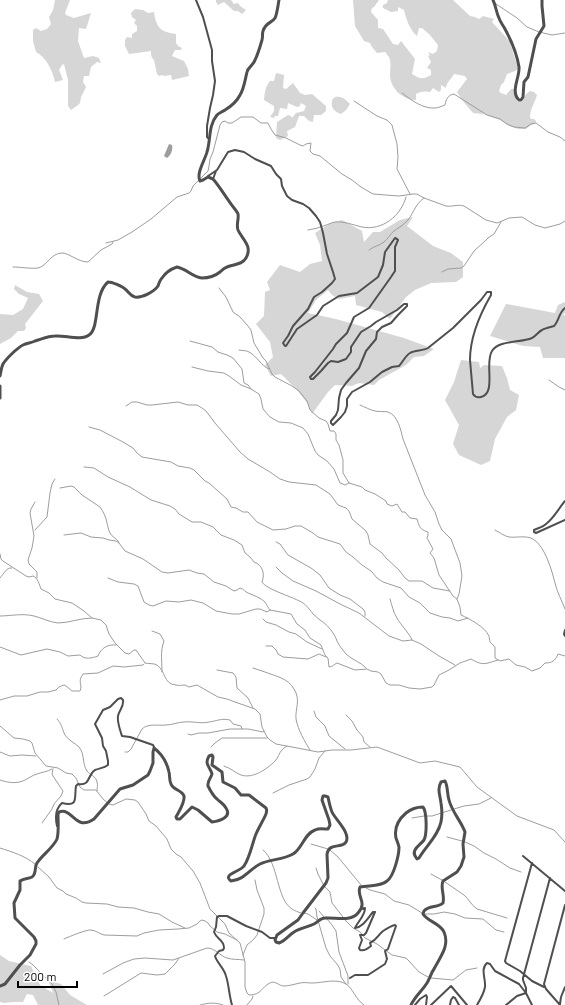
<svg xmlns="http://www.w3.org/2000/svg" width="565" height="1005" font-family="Barlow,sans-serif">
<style>
.green{fill:#d6d6d6}
.water{fill:#9d9d9d}
.lines{fill:none;stroke-linecap:round;stroke-linejoin:round}
.stream{stroke:#9d9d9d;stroke-width:1}
.minor{stroke:#4f4f4f;stroke-width:2}
.tertiary{stroke:#4f4f4f;stroke-width:3}
</style>
<rect width="100%" height="100%" fill="#fff"/>
<path class="green" d="M 55,0 L 70,0 L 65,13 L 66,15 L 74,18 L 91,13 L 86,29 L 79,28 L 78,41 L 84,58 L 93,56 L 99,58 L 101,63 L 97,62 L 91,67 L 89,76 L 84,76 L 83,82 L 86,87 L 81,97 L 80,103 L 78,105 L 71,110 L 68,106 L 68,80 L 64,64 L 62,65 L 59,70 L 63,80 L 55,82 C 53,71 46,57 36,52 L 33,41 L 33,30 L 36,28 L 41,31 L 47,29 L 51,24 L 49,17 L 53,10 Z
M 216,0 L 231,0 L 234,4 L 238,3 L 240,6 L 246,10 L 242,14 L 238,11 L 234,11 L 224,2 L 218,5 L 216,2 Z
M 353,0 L 379,0 L 374,7 L 372,8 L 371,12 L 378,20 L 378,28 L 383,29 L 393,44 L 398,45 L 401,41 L 415,59 L 412,74 C 420,79 422,80 431,75 L 431,70 L 427,68 L 431,62 L 428,56 L 430,55 L 428,52 L 433,54 L 437,51 L 438,45 L 430,35 L 422,28 L 419,28 L 417,36 C 410,30 406,19 404,10 L 398,7 L 398,11 L 391,12 L 383,8 L 383,5 L 387,3 L 388,0 L 453,0 L 470,16 L 475,17 L 479,19 L 483,16 L 494,19 L 492,22 L 504,35 L 510,42 L 518,69 L 515,71 L 507,74 L 504,82 L 501,85 L 499,91 L 501,93 L 506,95 L 511,89 L 514,89 L 515,91 L 517,101 L 522,102 L 526,94 L 530,91 L 534,92 L 537,95 C 535,102 530,109 530,117 L 531,119 L 534,119 L 536,121 L 535,124 L 531,125 L 526,129 L 518,129 L 509,126 L 500,120 L 484,114 L 473,113 L 462,100 L 457,92 L 467,79 L 465,76 L 454,74 C 451,80 447,81 446,88 L 441,85 L 441,90 L 439,92 L 433,88 L 430,92 C 425,91 421,91 416,94 L 416,100 C 403,100 391,89 390,76 C 390,71 391,65 390,60 C 390,58 387,54 385,52 L 377,53 L 372,47 L 370,43 L 364,41 L 355,26 Z
M 135,9 L 143,10 L 148,13 L 154,12 C 156,28 161,32 176,34 L 176,43 L 178,46 L 182,48 L 181,50 L 175,50 L 172,56 L 184,61 L 188,69 L 189,76 L 172,80 L 171,75 L 164,76 L 162,75 L 159,76 L 157,74 L 154,60 C 151,57 151,55 151,51 L 129,54 L 125,46 L 125,40 L 127,37 L 132,38 L 132,34 L 137,31 L 137,26 L 134,23 L 136,20 L 132,17 L 131,13 Z
M 276,73 L 284,75 L 283,88 L 286,89 L 293,83 L 300,93 L 305,95 L 312,94 L 326,106 L 326,111 L 321,115 L 314,115 L 313,122 L 309,121 L 304,116 L 299,116 L 295,127 L 287,131 L 288,136 L 280,140 L 276,138 L 277,122 L 288,115 L 291,116 L 292,118 L 296,113 L 304,111 L 306,106 L 301,103 L 300,106 L 297,107 L 288,103 L 287,109 L 280,108 L 278,116 L 275,116 L 274,118 L 270,117 L 274,111 L 274,106 L 264,100 C 265,92 265,87 270,81 L 274,81 Z
M 335,97 C 342,96 345,99 350,104 L 346,110 L 341,114 C 333,111 331,108 332,100 Z
M 413,217 L 407,226 L 433,246 L 451,253 L 463,262 L 463,277 L 456,282 L 431,283 L 415,290 L 406,297 L 390,319 L 382,312 L 356,305 L 355,296 L 339,299 L 332,295 L 328,290 L 316,300 L 308,313 L 336,319 L 404,338 L 434,349 L 424,356 L 414,357 L 406,365 L 379,380 L 374,385 L 359,383 L 352,386 L 335,385 L 328,392 L 312,414 L 308,404 L 297,390 L 281,374 L 271,376 L 265,365 L 273,357 L 270,342 L 256,324 L 264,316 L 265,292 L 270,290 L 267,282 L 280,265 L 300,272 L 310,264 L 322,261 L 320,245 L 315,233 L 329,224 L 342,220 L 362,231 L 364,242 L 373,232 L 380,232 L 400,220 Z
M 15,285 L 27,292 L 39,294 L 43,301 L 25,324 L 26,328 L 24,331 L 18,331 L 11,338 L 0,344 L 0,314 L 13,315 L 23,309 L 28,298 L 19,294 L 14,289 Z
M 565,302 L 565,313 L 563,314 L 565,316 L 565,358 L 543,358 L 540,347 L 523,346 L 490,336 L 506,304 L 555,313 L 558,305 Z
M 461,360 L 479,362 L 480,368 L 484,365 L 502,366 L 507,378 L 510,390 L 519,395 L 516,410 L 507,417 L 495,439 L 490,461 L 481,465 L 459,455 L 453,444 L 459,425 L 445,400 L 454,382 Z
M 0,955 L 9,961 L 31,966 L 40,985 L 53,993 L 48,980 L 61,984 L 70,995 L 87,1005 L 38,1005 L 33,995 L 27,994 L 23,1002 L 13,1002 L 4,1003 L 0,1002 Z"/>
<path class="water" d="M 169,144 L 172,145 C 173,150 171,155 167,158 L 164,156 Z"/>
<g class="lines">
<path class="stream" d="M 496,4 L 517,18 L 527,27 L 539,32 L 552,35 L 565,33
M 402,93 C 411,100 423,109 435,108 C 438,108 442,106 445,105 C 446,99 448,95 454,94 L 487,115 L 500,119 L 507,124 L 514,127 L 525,128 L 531,124 L 536,123 L 548,132 L 560,137 L 565,141
M 354,101 L 377,116 L 387,120 L 392,125 L 397,144 L 398,157 L 397,169 L 410,194
M 201,178 L 208,171 L 209,166 L 210,159 L 213,152 L 220,125 L 222,122 L 225,121 L 228,123 L 232,123 L 241,117 L 253,117 L 261,123 L 268,123 L 271,129 L 275,135 L 286,138 L 300,145 L 303,146 L 306,144 L 311,143 L 310,151 L 313,154 L 320,156 L 342,174 L 352,180 L 361,187 L 373,194 L 399,196 L 413,194 L 417,194 L 424,198 L 446,206 C 452,207 458,204 464,206 L 486,220 L 497,223 L 509,218 L 522,217 L 535,225 L 545,228 L 560,224 L 565,221
M 308,230 C 312,229 316,229 320,227 C 325,226 330,223 335,222 C 344,221 353,225 362,227 C 382,231 401,216 406,197
M 106,243 L 118,240 L 132,232 L 151,219 L 177,197 L 189,193 L 191,191 L 193,186 L 199,180
M 369,250 C 374,246 379,246 384,242 C 388,239 390,234 394,231 C 398,228 402,226 405,223 C 414,215 413,206 424,198
M 13,267 C 21,267 32,269 38,268 C 47,266 51,253 62,253 C 69,253 78,262 88,262 L 101,250 L 112,244 L 113,242
M 442,272 L 448,269 L 461,268 L 464,266 L 474,251 L 485,241 L 488,238 L 494,234 L 501,222
M 219,288 L 226,297 L 233,312 L 240,317 L 248,326 L 251,330 L 254,343 L 263,358 L 266,361 L 272,374 L 275,377 L 292,386 L 299,391 L 307,401 L 310,410 L 319,418 L 326,421 L 328,424 L 330,431 L 334,431 L 336,434 L 336,440 L 339,445 L 343,460 L 343,473 L 349,483 L 362,487 L 365,490 L 375,494 L 386,501 L 387,504 L 392,506 L 397,504 L 402,512 L 405,512 L 410,518 L 417,519 C 419,526 420,530 428,532 L 428,535 L 427,538 L 433,549 L 430,553 L 434,558 L 439,575 L 453,596 L 457,599 L 460,607 L 461,615 C 470,619 485,627 489,636 C 489,636 490,642 490,642 L 495,647 L 495,658 L 500,661 L 509,659 L 516,665 L 525,667 L 532,671 L 540,668 L 545,663 C 552,663 555,661 558,654 L 565,656
M 190,341 L 212,347 L 218,352 L 227,355 L 233,358 L 242,369 L 244,383 L 248,385 L 251,389
M 239,350 C 242,351 246,350 249,352 C 257,356 261,366 269,369
M 192,367 L 208,371 L 224,373 L 229,376 L 241,385 L 251,389 L 259,394 L 261,399 L 263,409 L 270,417 L 279,422 L 291,423 L 303,428 L 308,434 L 315,451 L 318,455 L 327,461 L 334,469 L 340,483 L 345,485 L 349,483
M 549,380 L 559,387 L 565,390
M 360,405 C 365,407 370,410 375,411 C 379,412 384,411 388,412 C 398,415 401,431 403,439 L 425,495 L 435,512 L 439,524 L 442,530 L 451,539 L 460,563 L 462,576 L 459,594 L 457,599
M 126,406 L 132,402 L 137,402 L 147,405 L 152,405 L 178,402 L 188,405 L 197,405 L 202,408 L 206,411 L 215,423 L 240,452 L 248,459 L 270,472 L 280,479 L 289,482 L 316,485 L 330,494 L 338,505 L 346,508 L 349,511 L 352,519 L 366,531 L 368,535 L 370,544 L 382,553 L 386,558 L 399,570 L 405,578 L 409,581 L 422,581 L 433,588 L 450,591
M 89,427 L 100,430 L 123,442 L 133,448 L 137,453 L 142,457 L 171,462 L 178,466 L 190,468 L 194,470 L 205,481 L 209,483 L 227,499 L 231,507 L 236,508 L 243,512 L 248,512 L 257,522 L 273,530 L 286,529 L 295,526 L 301,526 L 313,533 L 318,537 L 340,544 L 346,552 L 353,557 L 362,565 L 371,571 L 377,578 L 383,582 L 401,588 L 409,597 L 420,603 L 430,613 L 442,617 L 450,618 L 458,621 L 468,618
M 84,467 L 94,468 L 108,477 L 130,487 L 151,500 L 170,506 L 175,509 L 179,514 L 192,522 L 201,522 L 213,527 L 221,535 L 234,540 L 242,545 L 245,553 L 250,557 L 254,562 C 263,565 265,574 262,582 C 267,590 294,597 303,603 C 305,604 312,612 313,614 C 315,616 318,618 320,620 C 325,623 330,628 333,633 C 335,636 336,638 337,641 C 339,646 343,650 346,654 C 352,660 361,662 366,668
M 60,488 L 71,486 L 74,487 L 82,495 L 100,507 C 103,511 106,517 107,523 C 108,526 108,529 110,533 C 112,537 116,538 119,542
M 35,502 L 31,509 L 30,513 L 34,536 L 32,548 L 28,560 L 29,564 L 37,572 L 37,578
M 35,530 L 47,517 L 50,493 L 52,484 L 55,479
M 495,530 C 499,532 504,536 509,537 C 516,538 526,535 533,539 C 545,546 552,571 555,583 C 557,592 562,601 565,609
M 64,535 L 81,533 L 91,537 L 103,538 L 109,540 L 116,541 L 119,543 L 125,551 L 143,559 L 162,572 L 168,573 L 189,570 L 197,573 L 204,574 L 214,582 L 226,586 L 234,591 L 237,590 L 240,588 C 244,589 245,592 248,593 C 253,595 261,598 265,602 C 267,605 268,608 270,610 L 286,613 L 291,614 L 297,624 L 305,630 L 310,638 L 321,645 L 325,655 L 328,658 L 329,667 C 333,667 334,664 337,663 L 355,670 L 367,669 L 371,671 L 378,672 L 381,674 L 386,683 L 390,685 L 399,685 L 409,688 L 420,689 L 432,687 L 434,685 L 439,675 L 449,670 L 460,663 L 471,659 C 483,666 485,664 498,660
M 276,542 L 280,544 L 288,555 L 311,568 L 320,575 L 329,588 L 340,595 L 350,599 L 363,609 L 365,612 L 365,616
M 0,554 L 1,559 L 3,561 L 26,576 L 29,577 L 33,576 C 38,578 39,584 41,589 L 49,593 L 55,599 L 72,603 L 84,611 L 92,618 L 101,620 L 106,625 L 109,634 L 115,643 L 125,653 L 129,654 L 134,650 L 136,650 L 145,663 C 148,664 154,663 157,665 C 166,671 163,684 176,685 C 179,686 182,685 185,685 L 189,687 L 197,685 L 218,697 L 227,699 L 235,702 L 255,709 L 260,714 L 262,727 L 267,737 L 270,740 L 276,744 L 292,747 L 318,752 L 332,750 L 351,750 L 377,747 L 420,763 L 435,761 L 460,767 L 477,787 L 517,816 L 554,830 L 565,842
M 276,567 L 282,573 L 293,581 L 316,591 L 340,604 L 359,613 L 389,636 L 403,641 L 412,640 L 421,644 L 439,656 L 455,665
M 0,578 C 4,574 6,567 12,568
M 108,578 L 118,582 L 134,584 L 138,586 L 144,602 L 149,605 L 153,606 L 166,601 L 179,602 L 191,600 L 203,603 L 216,611 L 232,614 L 239,614 L 256,609 L 260,609 L 267,612 L 270,610
M 390,599 C 392,605 393,612 397,618 C 400,624 410,634 412,640
M 0,616 C 11,616 22,613 34,616 C 42,618 49,622 58,623 C 69,623 80,618 92,618
M 263,619 L 266,622 L 276,625 L 289,632 L 296,634 L 307,642 L 322,649
M 152,631 L 160,634 L 164,641 C 160,652 162,660 162,672
M 266,646 L 272,646 L 276,650 L 278,654 L 283,657 L 308,659 L 319,654 L 326,657
M 0,647 L 21,655 L 47,649 L 60,652 L 68,656 L 80,655 C 85,660 92,658 98,656 C 101,648 108,644 116,645
M 253,668 C 257,669 261,671 265,672 C 275,676 288,678 294,689 C 301,700 295,709 296,719 C 298,730 305,742 310,750
M 217,670 L 233,673 L 236,677 L 237,688 L 248,698 L 253,708
M 0,700 L 14,696 L 27,696 L 40,692 L 48,692 L 56,690 L 59,687 L 64,685 L 66,686 L 72,691 L 80,691 C 83,685 77,682 83,674 L 98,673 L 113,666 L 124,667 L 143,665 L 144,664
M 314,711 L 316,717 L 325,726 L 329,736 L 345,749
M 346,715 L 352,721 L 357,730 L 363,737 L 364,742 L 370,747
M 57,719 C 62,724 62,729 65,735 C 69,741 75,743 79,747 C 85,754 82,764 87,771 C 90,775 96,776 97,782 C 98,785 97,788 97,791
M 0,726 L 14,738 L 23,739 L 30,741 L 32,743 L 35,753 L 46,766 L 58,768 L 66,773 L 72,774 L 76,778 L 80,787 L 84,790 L 96,790 L 103,799 L 109,804 L 113,805 L 126,799 L 135,800 L 138,802 L 146,814 L 149,821 L 156,826 L 167,839 L 171,849 L 176,854 L 181,857 L 193,871 L 200,883 L 210,909 L 225,924 L 229,933 L 240,943 L 245,962 L 245,987 L 247,993 L 249,995 C 262,995 261,987 270,983 C 275,980 279,986 284,986 C 289,986 295,984 300,983 C 304,982 308,983 312,983 C 323,983 336,978 346,984 C 352,987 356,1000 364,1005
M 188,734 L 191,735 L 199,733 L 208,733 L 230,729 L 248,729 L 263,732 L 264,731
M 211,747 L 215,743 L 222,738 L 267,738
M 0,752 L 10,756 L 22,755 L 36,756
M 125,752 L 128,752 L 131,749 L 142,729 C 148,723 158,726 166,725 C 172,725 178,722 184,722 C 192,721 201,724 209,722 C 217,721 221,718 230,720 L 233,724 L 241,726 L 242,729
M 224,766 C 231,768 235,773 241,775 C 253,779 267,769 275,761 C 278,758 279,753 282,750 C 283,748 285,748 287,746
M 0,780 C 9,783 17,784 25,780 C 29,778 33,775 37,774 C 42,772 47,772 52,769
M 273,793 L 289,785 L 307,779 L 310,777 L 315,769 L 319,758 L 325,751
M 454,809 L 464,806 L 479,804 L 491,798
M 427,816 L 432,816 L 451,810
M 412,818 L 424,816
M 42,823 L 52,809 L 54,804 L 61,796 L 63,791 L 53,776 L 52,774 L 53,769
M 447,837 L 462,841
M 465,842 L 474,846 L 484,853 L 496,859 L 510,868 L 521,872
M 311,844 L 328,849
M 0,848 C 13,852 25,856 35,864
M 263,850 C 279,863 276,899 292,909 C 295,911 298,912 301,913
M 330,850 L 338,857 L 361,885
M 38,867 L 49,877 L 57,888 L 63,891 L 66,894 L 76,898 L 82,902 L 86,903 L 107,904 L 118,907 L 134,908 L 148,912 L 159,914 L 172,922 L 185,928
M 316,868 L 318,874 L 323,884
M 431,874 L 442,880 L 464,895 C 469,899 471,905 477,909 L 507,918
M 325,887 L 330,892 L 332,903 L 343,917
M 366,888 L 370,890 L 385,894 L 394,901 L 409,905 L 422,913
M 315,908 L 316,909 L 317,917 L 326,948 L 330,956 L 337,964 L 340,969 L 341,977 L 346,984
M 319,911 L 324,917
M 304,913 L 308,914 L 317,920
M 425,914 L 434,914 L 444,912 L 455,914 L 465,918 L 483,919 L 496,930 L 504,932
M 327,919 L 332,925 L 336,931 L 339,952 L 348,976 L 348,984
M 345,920 L 353,928 L 360,932 L 365,938 L 377,944 L 392,955 L 406,958 L 409,961 L 419,972 L 428,977
M 64,939 C 68,937 88,929 91,930 C 95,930 100,934 104,935 L 137,936 L 144,933 L 159,930 L 178,929 L 189,928 L 197,924 L 200,921 L 202,920 L 205,921 L 208,923 L 210,926 L 217,932 L 225,934 L 237,940
M 243,955 L 247,945 L 254,939 L 257,935 L 264,914 L 264,908 L 257,890 L 255,880
M 29,962 L 33,965 L 52,984 L 56,992 L 59,1005
M 103,974 L 123,963 L 134,959 L 145,958 L 173,960 L 207,948 C 215,948 220,956 227,958 C 233,960 238,959 244,960
M 431,978 L 453,980 L 466,970 L 477,968
M 104,996 L 141,973 L 157,975 L 165,974 L 175,964 L 179,958
M 200,1005 C 208,1003 215,1002 223,1005
M 247,1005 L 252,999 L 253,996"/>
<path class="minor" d="M 196,0 L 203,17 L 212,50 L 212,61 L 215,81 L 213,95 L 210,108 L 207,126 L 207,137 L 209,139
M 208,176 L 217,170 L 228,152 L 235,150 L 244,152 L 255,159 L 271,166 L 276,174 L 281,179 L 282,186 L 287,196 L 292,200 L 303,204 L 309,208 L 316,216 L 320,222 L 323,233 L 327,254 L 333,272 L 335,279 L 332,283 L 322,292 L 314,297 L 308,309 L 293,326 L 288,336 L 283,343 L 285,346 L 286,346 L 297,329 L 317,315 L 323,306 L 339,296 L 357,293 L 361,290 L 378,277 L 383,265 L 385,252 L 395,238 L 397,239 L 398,240 L 395,247 L 395,271 L 391,277 L 369,308 L 354,317 L 347,333 L 336,344 L 333,349 L 315,372 L 310,377 L 311,379 L 313,379 L 321,371 L 328,363 L 331,361 L 338,362 L 346,359 L 351,352 L 351,347 L 361,332 L 371,326 L 376,322 L 397,310 L 404,304 L 407,304 L 407,306 L 398,315 L 391,323 L 382,327 L 377,332 L 376,339 L 366,351 L 359,368 L 346,383 L 341,390 L 339,398 L 338,410 L 336,415 L 331,421 L 331,423 L 333,425 L 341,417 L 345,412 L 347,406 L 347,399 L 352,392 L 370,382 L 382,372 L 392,367 L 399,366 C 403,362 405,356 410,353 C 415,350 423,351 428,348 L 453,328 L 481,300 L 487,292 L 491,292 L 491,295 C 480,314 470,337 470,360 C 471,371 472,383 473,394 C 475,397 477,398 481,397 C 497,393 484,363 492,351 C 499,340 520,343 532,338 C 536,336 538,332 542,330 C 545,328 550,327 554,326 C 559,321 559,312 565,308
M 213,179 L 216,171
M 565,501 C 559,508 554,518 546,524 C 543,527 538,528 534,530 L 534,532 L 536,533 L 565,520
M 565,630 L 564,634 L 565,636
M 57,826 C 55,817 55,809 62,803 C 79,807 74,798 76,786 L 78,784 C 91,786 87,775 95,770 C 100,768 104,768 108,765 L 108,761 L 106,751 L 103,746 L 102,738 L 95,724 L 103,710 L 110,707 L 118,699 L 121,698 L 123,700 C 124,707 119,710 118,716 C 117,722 120,730 122,736 L 130,737 L 153,745 L 154,747
M 523,856 L 565,891
M 532,863 L 505,961 L 506,963 L 520,971 L 532,981 L 544,987
M 350,978 L 355,975 L 368,975 L 385,964 L 387,959 L 385,951 L 388,949 L 389,946 L 396,926 L 395,925 C 391,926 386,929 383,931 C 377,936 378,939 370,943 L 371,946 C 367,949 365,951 360,950 L 359,948 L 362,940 L 360,935 L 364,935 L 366,933 L 375,912 L 373,912 C 368,918 363,927 355,928 C 358,921 365,916 365,908 L 363,909 L 362,907
M 560,1004 L 561,997 L 565,987
M 232,1005 C 229,995 229,985 226,976 C 224,968 217,963 215,956 L 219,951 L 223,950 L 224,948 C 224,939 217,940 214,932 L 216,927 L 217,917 L 219,916 L 227,916 L 246,926 L 262,932 L 270,938 L 275,938
M 415,1005 L 420,999 L 426,995 L 427,997 L 426,1005
M 431,1005 L 451,986 L 467,1005
M 450,1005 L 451,1000 L 453,997 L 455,998 L 459,1005
M 477,1005 C 480,1000 484,993 485,987 C 486,979 480,969 487,963 L 490,964 L 495,971 L 519,984 L 526,993 L 532,1005
M 506,1005 L 517,996 L 526,993 L 526,988 L 523,980 L 523,978 L 550,878
M 560,1005 L 546,989 L 544,984 L 565,905"/>
<path class="tertiary" d="M 493,0 C 496,6 496,12 499,18 C 500,22 503,25 505,29 C 511,40 517,54 519,67 C 520,77 510,92 519,100 L 521,100 L 523,97 L 524,82 L 528,77 L 536,39 L 544,26 L 542,6 L 542,0
M 0,376 C 1,372 1,368 3,364 C 6,359 17,348 23,345 C 27,343 31,343 35,341 C 42,339 48,336 55,336 C 65,335 81,341 89,335 C 100,328 93,295 108,282 C 112,282 122,286 125,289 C 129,292 130,296 135,297 C 142,298 154,292 158,286 C 159,283 160,280 162,278 C 166,272 171,269 177,267 C 187,269 192,277 202,278 C 208,278 215,276 220,272 C 222,270 224,268 227,267 C 234,264 242,265 246,258 C 253,246 242,239 238,230 C 236,225 239,219 238,214 C 237,211 233,207 231,204 C 225,196 220,187 213,179 L 208,177 L 203,180 L 200,181 C 196,173 205,160 207,152 C 211,139 208,126 217,115 C 219,113 222,112 225,110 C 230,107 237,101 240,95 C 244,89 245,80 247,72 C 248,67 253,66 255,60 C 258,54 260,47 262,40 C 263,37 262,34 263,31 C 266,22 272,23 275,18 C 277,14 278,5 279,0
M 0,386 L 0,398
M 0,986 L 5,984 L 20,965 L 30,955 L 36,944 L 36,941 L 34,937 L 15,918 L 14,903 L 20,890 L 20,881 C 24,878 28,879 32,877 C 37,874 34,867 37,863 C 42,855 53,848 57,839 C 59,832 58,821 58,814 L 59,812 C 73,807 75,832 94,819 L 120,789 L 133,785 L 148,775 L 150,771 L 153,763 L 153,752 L 154,748 C 162,754 167,763 169,772 C 170,776 169,780 171,784 C 173,790 182,790 184,796 C 185,803 179,811 176,817 L 177,819 L 180,819 L 192,807 L 198,810 L 212,822 C 220,821 232,817 226,808 C 224,804 220,802 217,799 C 213,796 210,790 208,786 C 207,781 211,778 212,774 C 210,766 204,765 209,756 L 212,755 L 213,757 L 212,765 L 222,772 L 223,782 L 235,788 L 241,795 L 249,795 L 266,808 C 267,811 267,810 266,814 C 263,821 259,827 256,834 C 252,844 250,857 244,866 C 240,872 222,874 231,881 C 244,880 250,869 260,864 C 270,859 283,860 293,854 C 302,849 304,834 315,830 C 319,828 324,829 328,829 L 330,825 L 329,820 L 322,800 L 323,796 L 325,796 L 328,797 C 329,802 330,807 332,812 C 335,819 351,833 346,842 C 342,849 329,842 327,854 L 328,878 L 326,883 L 303,913 L 298,920 L 277,935 L 275,940 L 276,942 L 279,943 C 285,941 289,935 294,932 C 300,928 308,927 314,924 C 318,922 320,918 325,918 C 335,917 351,922 358,913 C 368,902 356,897 360,887 C 369,885 380,887 387,881 C 394,876 399,855 399,847 C 398,843 397,841 396,838 C 394,828 399,819 406,813 C 411,809 417,807 423,807 C 427,812 427,834 424,840 C 421,844 417,846 415,850 C 413,854 415,856 417,859 L 419,858 C 426,846 438,836 441,822 C 442,817 442,809 441,803 C 440,795 437,789 441,782 L 445,781 C 448,786 447,794 449,800 C 452,812 461,821 465,832 L 463,844 L 464,857 L 461,866 L 457,872 L 443,881 C 440,888 445,895 443,903 C 438,908 429,905 424,911 L 423,914 C 428,922 440,923 444,932 C 450,946 440,957 434,969 C 431,973 430,978 427,983 C 422,991 415,996 411,1005"/>
</g>
<path d="M18 981v6h59v-6" fill="none" stroke="#000000" stroke-width="2"/>
<text x="24" y="981" font-size="12" fill="#000000" stroke="#ffffff" stroke-width="3" paint-order="stroke">200 m</text>
</svg>
